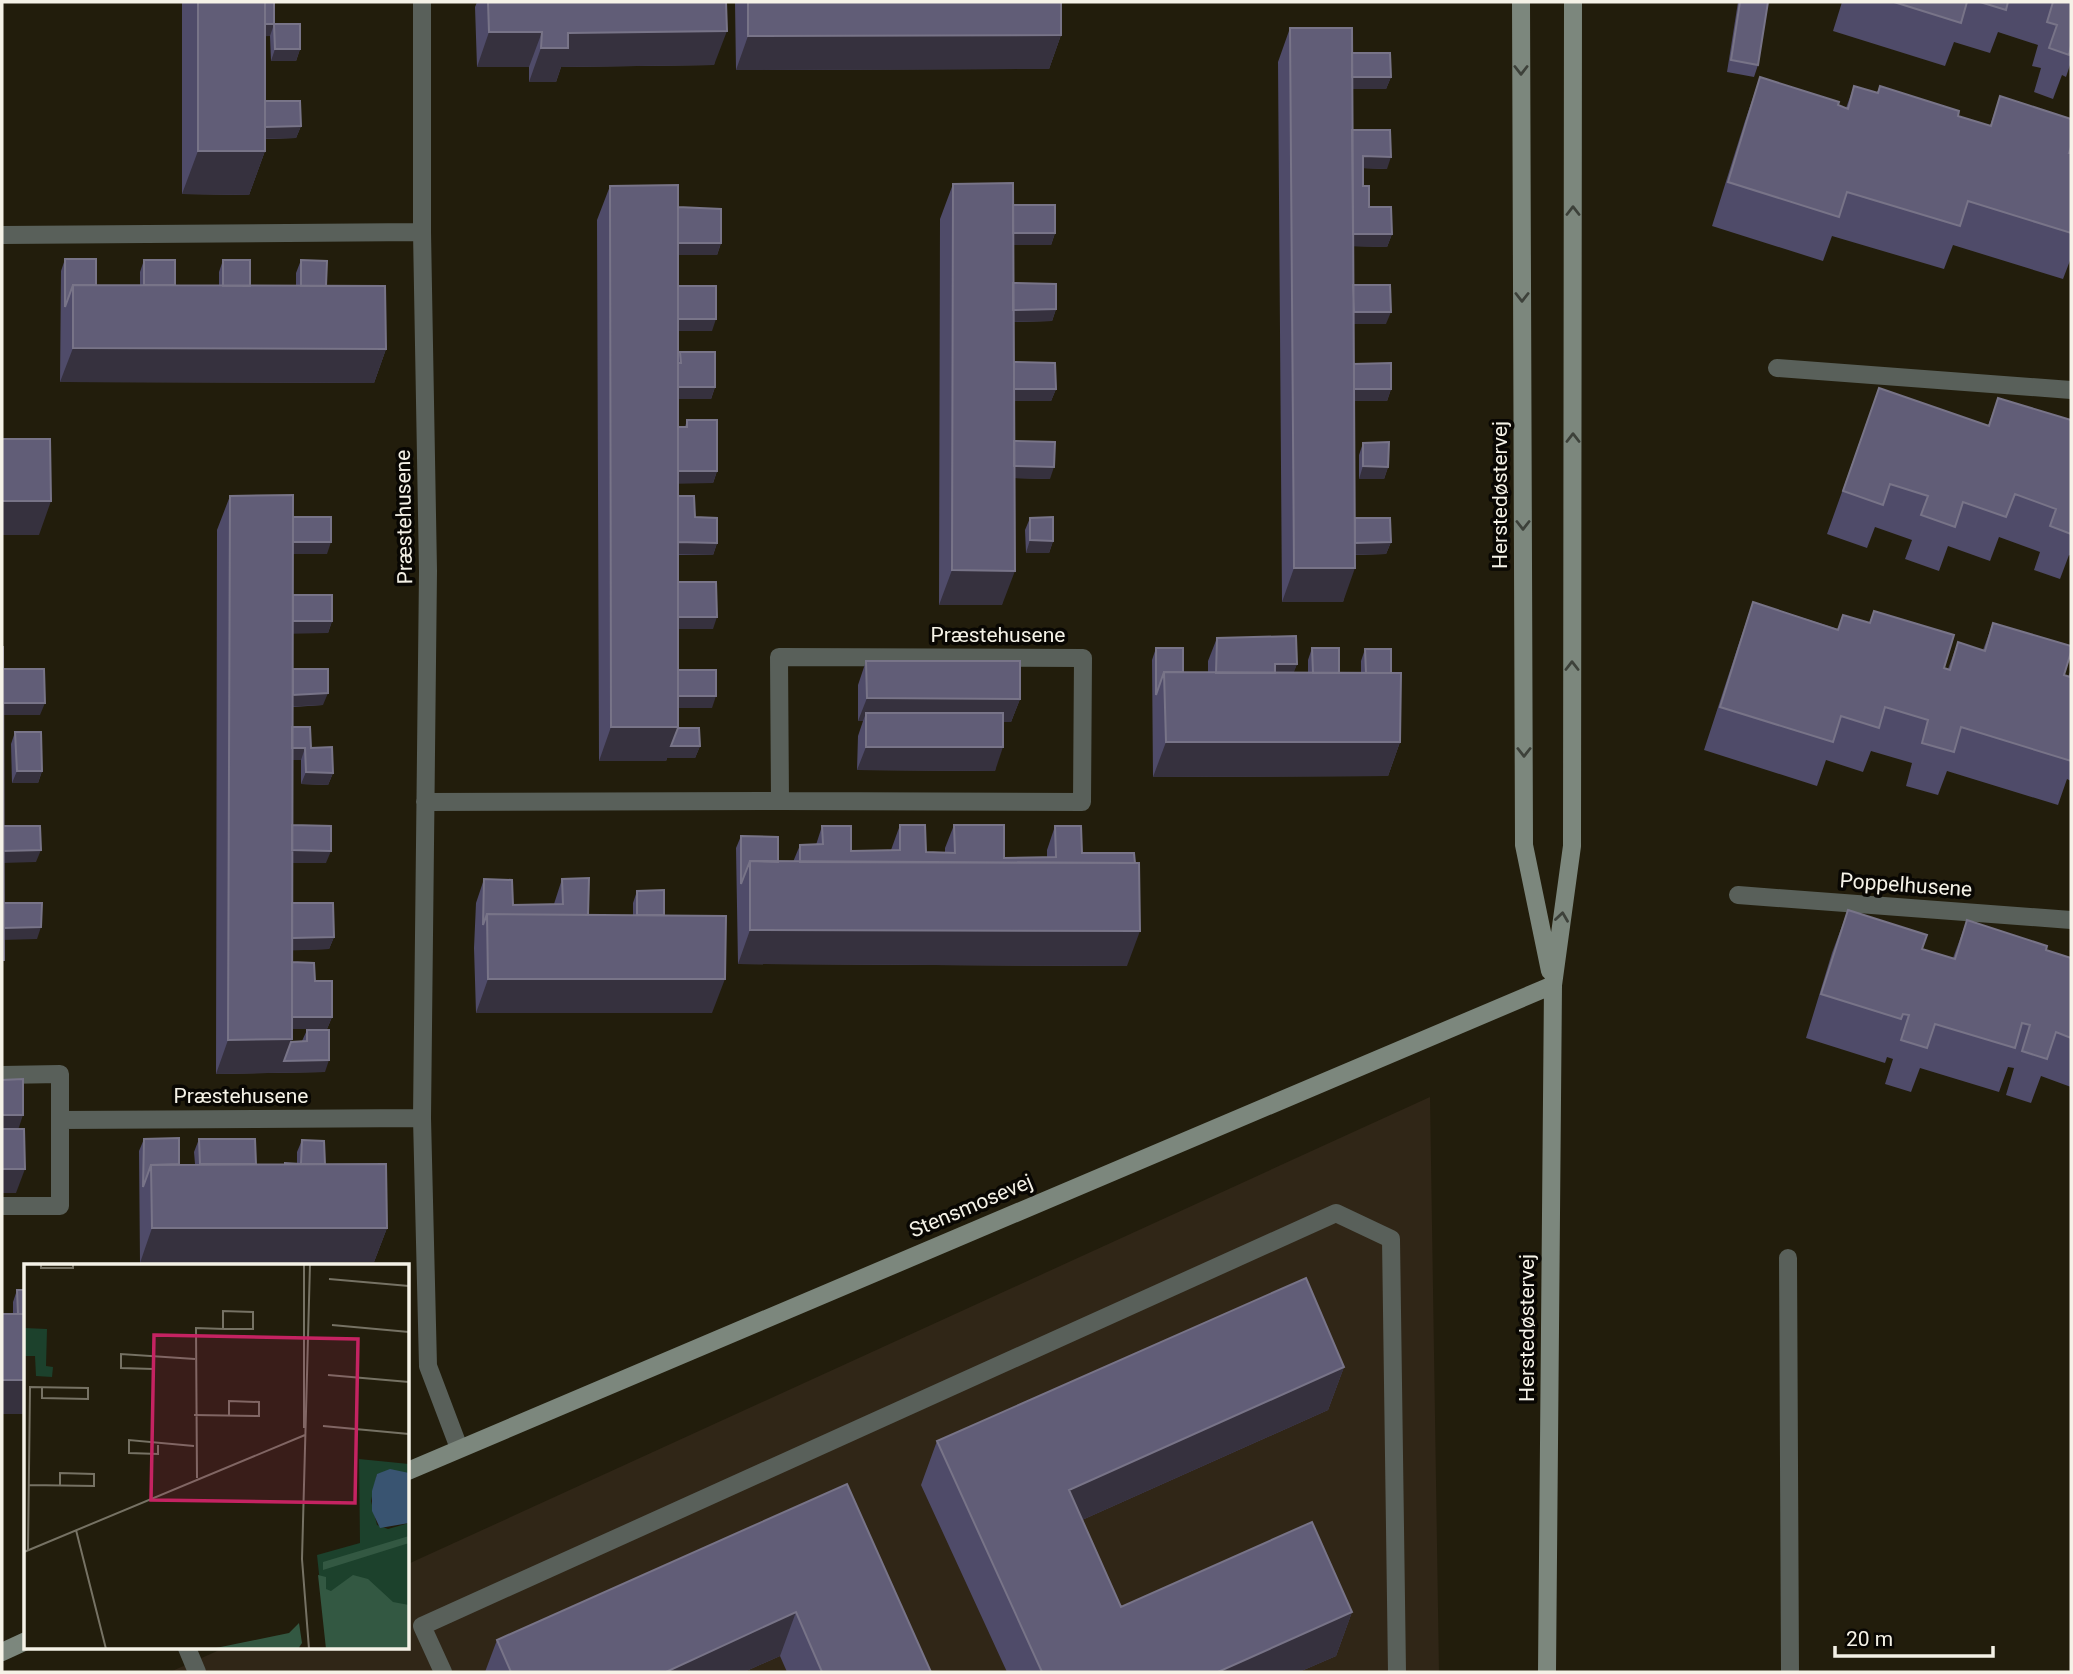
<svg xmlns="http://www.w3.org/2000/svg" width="2073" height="1674" font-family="Roboto,sans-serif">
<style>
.industrial{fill:#302617}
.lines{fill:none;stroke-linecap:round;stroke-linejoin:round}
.lane{stroke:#59605a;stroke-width:18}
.street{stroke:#59605a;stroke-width:18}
.secondary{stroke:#7c877d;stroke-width:18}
.wall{fill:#4f4b69}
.shaded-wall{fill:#36313e}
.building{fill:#615d77;stroke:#787488;stroke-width:2}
.oneway{stroke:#3d413a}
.labels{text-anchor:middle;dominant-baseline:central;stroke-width:7;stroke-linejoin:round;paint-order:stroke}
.street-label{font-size:21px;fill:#f5f2e7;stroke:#090703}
.inset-road{fill:none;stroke:#767264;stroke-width:2}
.view{fill:#c52362;fill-opacity:0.15;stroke:#c52362;stroke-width:3.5}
.inset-edge{fill:none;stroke:#f5f2e7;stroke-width:3.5}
</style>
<rect width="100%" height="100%" fill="#221d0c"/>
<path class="industrial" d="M 1430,1097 L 1439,1672 L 170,1672 L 224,1648 L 408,1648 L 408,1564 Z"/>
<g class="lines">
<path class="lane" d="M 1788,1258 L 1790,1672
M 187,1648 L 197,1672
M 443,1672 L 422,1626 L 1336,1213 L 1391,1239 L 1397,1672"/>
<path class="street" d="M 422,2 L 422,232 L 428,571 L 422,1118 L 428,1366 L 459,1448
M 2,235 L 422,232
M 1777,368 L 2071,390
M 425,802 L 780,801 L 1082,802 L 1083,658 L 779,657 L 780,801
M 1738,895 L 2071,920
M 2,1075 L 60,1074 L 60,1206 L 2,1206
M 60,1120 L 422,1118"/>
<path class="secondary" d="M 1521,2 L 1524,845 L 1550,971
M 408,1471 L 1553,985
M 2,1652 L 26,1641
M 1547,1672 L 1553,985 L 1572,846 L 1573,2"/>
</g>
<path class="wall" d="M 182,2 L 274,2 L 274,24 L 300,49 L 296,61 L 271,61 L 270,36 L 265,36 L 265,101 L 301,126 L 296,138 L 265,139 L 265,151 L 249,195 L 182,194 Z
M 477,2 L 726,2 L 714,65 L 561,67 L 556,82 L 529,82 L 529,67 L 477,67 L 475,7 Z
M 735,2 L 1061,2 L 1061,35 L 1049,69 L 736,70 Z
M 1738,2 L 1768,2 L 1758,65 L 1754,77 L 1727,72 Z
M 1842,2 L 2071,2 L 2071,62 L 2066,77 L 2062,75 L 2053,99 L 2034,92 L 2041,68 L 2032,66 L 2038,45 L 1998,32 L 1990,53 L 1954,42 L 1945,66 L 1833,31 Z
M 1290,28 L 1352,53 L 1391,77 L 1386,89 L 1352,89 L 1352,130 L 1387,169 L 1363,168 L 1363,186 L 1369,207 L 1392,234 L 1387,247 L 1353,246 L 1353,285 L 1386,324 L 1354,324 L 1354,364 L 1391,389 L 1387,401 L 1354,401 L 1355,518 L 1391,542 L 1386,554 L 1355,555 L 1343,602 L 1282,602 L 1278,62 Z
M 1760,77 L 1846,108 L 1854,86 L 1877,93 L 1880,86 L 1958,116 L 1990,126 L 2000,96 L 2071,153 L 2071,258 L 2063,279 L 1953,245 L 1944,269 L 1832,236 L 1823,261 L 1712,226 L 1745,121 Z
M 953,184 L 1013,205 L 1055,233 L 1051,245 L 1013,245 L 1013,283 L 1056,309 L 1052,321 L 1013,322 L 1014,362 L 1056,389 L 1051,401 L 1014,401 L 1014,441 L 1050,479 L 1014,478 L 1002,605 L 939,605 L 940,219 Z
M 610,186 L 678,207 L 721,243 L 717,255 L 678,255 L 678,286 L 712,331 L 678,331 L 678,358 L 680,352 L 715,387 L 711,399 L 678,399 L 678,427 L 685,427 L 687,420 L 717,471 L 713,483 L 678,483 L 678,496 L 695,517 L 717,543 L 713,555 L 678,555 L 678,582 L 713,629 L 678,629 L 678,670 L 712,708 L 678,708 L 678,728 L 700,746 L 695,758 L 667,758 L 666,761 L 599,761 L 597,220 Z
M 65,259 L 96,285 L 140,285 L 140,272 L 144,260 L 175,285 L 219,286 L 219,272 L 223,260 L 250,286 L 296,286 L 296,273 L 301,260 L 386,349 L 374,383 L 60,382 L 61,271 Z
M 1879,388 L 1988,426 L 1998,398 L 2071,420 L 2071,556 L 2069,555 L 2060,579 L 2034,570 L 2040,552 L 1999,537 L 1990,561 L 1948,546 L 1939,571 L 1905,559 L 1912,540 L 1875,527 L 1867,548 L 1827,534 Z
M 1363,443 L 1388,467 L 1384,479 L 1359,479 L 1359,455 Z
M 230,496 L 293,517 L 327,554 L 293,554 L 293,595 L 332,621 L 328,633 L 293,633 L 293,669 L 323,705 L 293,707 L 292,727 L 333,773 L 328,785 L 301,784 L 301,760 L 292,760 L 292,825 L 326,863 L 292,863 L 292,903 L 334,937 L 329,949 L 292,950 L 292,962 L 315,981 L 332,1017 L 327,1029 L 292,1029 L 291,1042 L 302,1041 L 307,1030 L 325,1072 L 216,1074 L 217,530 Z
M 1030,518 L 1053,541 L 1049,553 L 1026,553 L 1025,530 Z
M 1753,602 L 1838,629 L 1843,615 L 1869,623 L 1874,611 L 1944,668 L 1948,669 L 1958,642 L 1983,650 L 1993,623 L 2064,675 L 2068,677 L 2071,669 L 2071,781 L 2067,779 L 2058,805 L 1947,771 L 1938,795 L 1906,786 L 1912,763 L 1871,751 L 1863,772 L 1826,760 L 1817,786 L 1704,750 L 1738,646 Z
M 1217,638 L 1297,664 L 1293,673 L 1308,673 L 1308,660 L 1312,648 L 1339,673 L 1361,673 L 1361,661 L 1365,649 L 1391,673 L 1400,742 L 1388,776 L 1153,777 L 1152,660 L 1156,648 L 1183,672 L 1208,673 L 1208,661 Z
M 866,661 L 1020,699 L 1011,722 L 1003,722 L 995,771 L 857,770 L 858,736 L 863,721 L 858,721 L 858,685 Z
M 15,732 L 42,771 L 38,783 L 12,783 L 11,744 Z
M 900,825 L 926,852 L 945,853 L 945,848 L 954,825 L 1004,858 L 1047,857 L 1047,850 L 1055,826 L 1082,853 L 1127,966 L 738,964 L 736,848 L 741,836 L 778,862 L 793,862 L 800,845 L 816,845 L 822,826 L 851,851 L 891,850 Z
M 484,879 L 513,905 L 554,904 L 562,879 L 588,915 L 633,915 L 633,903 L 637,891 L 664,915 L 712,1013 L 476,1013 L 474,948 L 476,903 Z
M 1848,910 L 1922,949 L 1953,958 L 1967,920 L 2046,950 L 2071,958 L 2071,1087 L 2041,1076 L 2031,1103 L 2006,1095 L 2014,1068 L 2008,1067 L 1999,1092 L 1920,1068 L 1911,1092 L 1885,1084 L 1893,1059 L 1887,1057 L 1885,1063 L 1806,1038 L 1832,953 Z
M 144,1139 L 179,1164 L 195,1164 L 194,1152 L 199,1139 L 256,1164 L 297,1164 L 297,1152 L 302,1140 L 387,1228 L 374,1262 L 140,1263 L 139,1151 Z
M 17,1290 L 26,1290 L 26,1414 L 2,1414 L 2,1314 L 13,1314 L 13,1302 Z
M 1344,1367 L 1328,1410 L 1082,1520 L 1121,1607 L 1352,1612 L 1336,1656 L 1299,1672 L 1007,1672 L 921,1485 L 937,1441 Z
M 847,1484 L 931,1672 L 787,1672 L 780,1656 L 744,1672 L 485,1672 L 497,1640 Z"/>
<path class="shaded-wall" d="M 274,24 L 270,36 L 249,37 L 253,25 Z
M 727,31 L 714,65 L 561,67 L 556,82 L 529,82 L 541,48 L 568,33 Z
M 489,32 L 542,32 L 529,67 L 477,67 Z
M 1061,35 L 1049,69 L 736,70 L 748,36 Z
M 275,49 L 300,49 L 296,61 L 271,61 Z
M 1344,77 L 1391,77 L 1386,89 L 1339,89 Z
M 301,126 L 296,138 L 249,139 L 254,127 Z
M 198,151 L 265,151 L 249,195 L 182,194 Z
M 1363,156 L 1391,157 L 1387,169 L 1358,168 Z
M 1005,233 L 1055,233 L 1051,245 L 1000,245 Z
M 1345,234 L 1392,234 L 1387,247 L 1340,246 Z
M 670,243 L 721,243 L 717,255 L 666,255 Z
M 1056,309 L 1052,321 L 1001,322 L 1005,310 Z
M 1345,312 L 1391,312 L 1386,324 L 1341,324 Z
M 670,319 L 716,319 L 712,331 L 666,331 Z
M 73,348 L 386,349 L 374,383 L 60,382 Z
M 670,387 L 715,387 L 711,399 L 666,399 Z
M 1005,389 L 1056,389 L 1051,401 L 1001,401 Z
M 1346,389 L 1391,389 L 1387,401 L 1342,401 Z
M 1006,466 L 1054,467 L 1050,479 L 1001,478 Z
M 1363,466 L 1388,467 L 1384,479 L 1359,479 Z
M 717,471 L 713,483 L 666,484 L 670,472 Z
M 2,501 L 51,501 L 39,535 L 2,535 Z
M 1030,540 L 1053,541 L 1049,553 L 1026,553 Z
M 285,542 L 331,542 L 327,554 L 280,554 Z
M 670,542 L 717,543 L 713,555 L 666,554 Z
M 1391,542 L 1386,554 L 1342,555 L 1347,543 Z
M 1294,568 L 1355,568 L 1343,602 L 1282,602 Z
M 952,570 L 1015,571 L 1002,605 L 939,605 Z
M 670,617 L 717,617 L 713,629 L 666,629 Z
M 332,621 L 328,633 L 280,634 L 285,622 Z
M 1275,664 L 1297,664 L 1288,688 L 1216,683 Z
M 328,693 L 323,705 L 280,707 L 284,695 Z
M 670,696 L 716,696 L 712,708 L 666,708 Z
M 867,698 L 1020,699 L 1011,722 L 866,721 L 866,713 L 863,721 L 858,721 Z
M 2,703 L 45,703 L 40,715 L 2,715 Z
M 611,727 L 678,727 L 700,746 L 695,758 L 667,758 L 666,761 L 599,761 Z
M 1166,742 L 1400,742 L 1388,776 L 1153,777 Z
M 866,747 L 1003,747 L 995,771 L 857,770 Z
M 284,748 L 305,748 L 301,760 L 280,760 Z
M 17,771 L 42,771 L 38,783 L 12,783 Z
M 306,772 L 333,773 L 328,785 L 301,784 Z
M 41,850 L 36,862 L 2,863 L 2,851 Z
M 284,850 L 331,851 L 326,863 L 280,863 Z
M 41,927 L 37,939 L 2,940 L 2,928 Z
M 750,930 L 1140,931 L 1127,966 L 738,964 Z
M 334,937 L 329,949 L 279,951 L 284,939 Z
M 488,979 L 725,979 L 712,1013 L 476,1013 Z
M 284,1017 L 332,1017 L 327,1029 L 279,1029 Z
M 292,1039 L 284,1061 L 329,1060 L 325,1072 L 216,1074 L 228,1040 Z
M 2,1115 L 23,1115 L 15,1139 L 2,1139 Z
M 2,1169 L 25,1169 L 16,1193 L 2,1193 Z
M 152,1228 L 387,1228 L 374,1262 L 140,1263 Z
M 1344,1367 L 1328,1410 L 1053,1533 L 1069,1490 Z
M 2,1380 L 26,1380 L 26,1414 L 2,1414 Z
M 796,1612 L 780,1656 L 744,1672 L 666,1672 Z
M 1352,1612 L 1336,1656 L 1299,1672 L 1218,1672 Z"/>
<path class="building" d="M 198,2 L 265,2 L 265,151 L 198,151 Z
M 265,2 L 274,2 L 274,24 L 265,24 Z
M 488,2 L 726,2 L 727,31 L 568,33 L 568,48 L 541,48 L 542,32 L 489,32 Z
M 748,2 L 1061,2 L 1061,35 L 748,36 Z
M 1740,2 L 1768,2 L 1758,65 L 1731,60 Z
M 1894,2 L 1967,2 L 1961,23 Z
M 1980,2 L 2008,2 L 2006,10 Z
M 2053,2 L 2071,2 L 2071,46 L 2069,55 L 2049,48 L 2057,25 L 2047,22 Z
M 274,24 L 300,24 L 300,49 L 275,49 Z
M 1290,28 L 1352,28 L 1355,568 L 1294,568 Z
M 1352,53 L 1390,53 L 1391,77 L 1352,77 Z
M 1760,77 L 1839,102 L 1838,105 L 1848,109 L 1854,86 L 1878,93 L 1880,86 L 1959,111 L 1958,116 L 1991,126 L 2000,96 L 2071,119 L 2071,147 L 2069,153 L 2071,153 L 2071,233 L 1968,201 L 1960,226 L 1847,192 L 1839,217 L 1728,182 Z
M 265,101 L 300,101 L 301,126 L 265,127 Z
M 1352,130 L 1390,130 L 1391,157 L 1363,156 L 1363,186 L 1369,186 L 1369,207 L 1391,207 L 1392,234 L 1353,234 Z
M 1013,183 L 1015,571 L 952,570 L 953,184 Z
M 678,185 L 678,727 L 611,727 L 610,186 Z
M 1013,205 L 1055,205 L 1055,233 L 1013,233 Z
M 678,207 L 721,209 L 721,243 L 678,243 Z
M 65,259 L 96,259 L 96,285 L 73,285 L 65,307 Z
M 144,260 L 175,260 L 175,285 L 144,285 Z
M 223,260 L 250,260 L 250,286 L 223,286 Z
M 301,260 L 327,261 L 326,286 L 301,286 Z
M 1013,283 L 1056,284 L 1056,309 L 1013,310 Z
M 73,285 L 385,286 L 386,349 L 73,348 Z
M 1353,285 L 1390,285 L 1391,312 L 1354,312 Z
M 678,286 L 716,286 L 716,319 L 678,319 Z
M 680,352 L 715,352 L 715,387 L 678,387 L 678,363 L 681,363 Z
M 1014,362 L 1055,363 L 1056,389 L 1014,389 Z
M 1391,363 L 1391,389 L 1354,389 L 1354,364 Z
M 1879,388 L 1989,426 L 1998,398 L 2071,420 L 2071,534 L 2050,526 L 2056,509 L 2015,494 L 2006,517 L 1963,502 L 1955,527 L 1921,515 L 1928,496 L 1890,484 L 1883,505 L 1843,491 Z
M 687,420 L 717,420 L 717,471 L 678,471 L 678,427 L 687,427 Z
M 2,439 L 50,439 L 51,501 L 2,501 Z
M 1014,441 L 1055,442 L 1054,467 L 1014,466 Z
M 1389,442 L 1388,467 L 1363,466 L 1363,443 Z
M 293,495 L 292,1039 L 228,1040 L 230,496 Z
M 678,496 L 694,496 L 695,517 L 717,518 L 717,543 L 678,542 Z
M 293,517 L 331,517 L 331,542 L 293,542 Z
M 1053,517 L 1053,541 L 1030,540 L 1030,518 Z
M 1355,518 L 1390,518 L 1391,542 L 1355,543 Z
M 678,582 L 716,582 L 717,617 L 678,617 Z
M 293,595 L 332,595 L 332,621 L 293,621 Z
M 1753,602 L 1838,630 L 1843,615 L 1870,623 L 1874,611 L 1954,635 L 1944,668 L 1950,670 L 1958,642 L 1985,651 L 1993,623 L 2071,646 L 2071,652 L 2064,675 L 2070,677 L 2071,673 L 2071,761 L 1961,727 L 1954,752 L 1922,743 L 1928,720 L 1885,707 L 1879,728 L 1841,716 L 1833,742 L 1720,707 Z
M 1296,636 L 1297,664 L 1275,664 L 1275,673 L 1216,673 L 1217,638 Z
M 2,647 L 3,647 L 4,960 L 2,960 Z
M 1156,648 L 1183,648 L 1183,672 L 1164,672 L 1156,695 Z
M 1312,648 L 1339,648 L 1339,673 L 1313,673 Z
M 1365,649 L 1391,649 L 1391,673 L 1366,673 Z
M 866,661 L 1020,661 L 1020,699 L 867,698 Z
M 3,669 L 44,669 L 45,703 L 3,703 Z
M 293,669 L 328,669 L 328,693 L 293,695 Z
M 678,670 L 716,670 L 716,696 L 678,696 Z
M 1164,672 L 1401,673 L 1400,742 L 1166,742 Z
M 866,713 L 1003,713 L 1003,747 L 866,747 Z
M 292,727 L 310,727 L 311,748 L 332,747 L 333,773 L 306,772 L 305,748 L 292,748 Z
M 678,728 L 699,728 L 700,746 L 671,746 Z
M 15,732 L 41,732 L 42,771 L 17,771 Z
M 292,825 L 331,826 L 331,851 L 292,850 Z
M 900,825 L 925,825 L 926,852 L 955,853 L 954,825 L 1004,825 L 1004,858 L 1056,857 L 1055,826 L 1081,826 L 1082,853 L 1134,853 L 1135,863 L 800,862 L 800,845 L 823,844 L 822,826 L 851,826 L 851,851 L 900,850 Z
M 3,826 L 40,826 L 41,850 L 3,851 Z
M 741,836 L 778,837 L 778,862 L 750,861 L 741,884 Z
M 750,861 L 1139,863 L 1140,931 L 750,930 Z
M 589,878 L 588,915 L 487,914 L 483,925 L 484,879 L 512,880 L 513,905 L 563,904 L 562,879 Z
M 664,890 L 664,915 L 637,915 L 637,891 Z
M 4,903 L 42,903 L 41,927 L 4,928 Z
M 292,903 L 333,903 L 334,937 L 292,938 Z
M 1848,910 L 1927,935 L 1922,949 L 1955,959 L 1967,920 L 2047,946 L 2046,950 L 2071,958 L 2071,1038 L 2056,1032 L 2047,1059 L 2022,1051 L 2030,1025 L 2022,1023 L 2015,1048 L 1935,1024 L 1927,1048 L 1901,1040 L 1909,1015 L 1903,1014 L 1901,1019 L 1821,994 Z
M 487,914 L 726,916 L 725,979 L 488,979 Z
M 292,962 L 314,963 L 315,981 L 332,981 L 332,1017 L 292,1017 Z
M 307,1030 L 329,1030 L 329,1060 L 284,1061 L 291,1042 L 307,1041 Z
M 23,1079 L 23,1115 L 2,1115 L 2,1080 Z
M 2,1129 L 24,1129 L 25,1169 L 2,1169 Z
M 179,1138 L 179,1164 L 151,1165 L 143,1187 L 144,1139 Z
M 199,1139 L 255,1139 L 256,1164 L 200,1164 Z
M 302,1140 L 324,1141 L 325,1164 L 285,1164 L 285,1163 L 301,1164 Z
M 386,1164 L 387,1228 L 152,1228 L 151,1165 Z
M 1306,1278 L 1344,1367 L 1069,1490 L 1121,1607 L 1312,1522 L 1352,1612 L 1218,1672 L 1042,1672 L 937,1441 Z
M 17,1290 L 26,1290 L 26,1314 L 18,1314 Z
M 2,1314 L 26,1314 L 26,1380 L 2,1380 Z
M 847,1484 L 931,1672 L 822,1672 L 796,1612 L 666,1672 L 511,1672 L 497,1640 Z"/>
<defs><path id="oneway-chevron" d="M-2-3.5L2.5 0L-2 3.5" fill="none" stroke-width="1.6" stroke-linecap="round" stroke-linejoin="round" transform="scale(1.75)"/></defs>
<g class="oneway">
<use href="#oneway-chevron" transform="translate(1521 70) rotate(90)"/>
<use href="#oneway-chevron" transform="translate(1573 211) rotate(-90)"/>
<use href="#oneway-chevron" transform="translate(1522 297) rotate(90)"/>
<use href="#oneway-chevron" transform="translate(1573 438) rotate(-90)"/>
<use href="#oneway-chevron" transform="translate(1523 525) rotate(90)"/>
<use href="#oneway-chevron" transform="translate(1572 666) rotate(-90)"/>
<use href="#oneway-chevron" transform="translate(1524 752) rotate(90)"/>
<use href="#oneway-chevron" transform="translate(1562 917) rotate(-82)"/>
</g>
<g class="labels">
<g class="street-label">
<text transform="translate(1500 495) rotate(-90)">Herstedøstervej</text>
<text transform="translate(404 517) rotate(-91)">Præstehusene</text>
<text x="998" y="635">Præstehusene</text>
<text transform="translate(1906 885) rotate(4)">Poppelhusene</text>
<text x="241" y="1096">Præstehusene</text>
<text transform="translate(971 1206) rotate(-23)">Stensmosevej</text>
<text transform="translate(1527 1328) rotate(-90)">Herstedøstervej</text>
</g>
</g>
<g transform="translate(24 1264)">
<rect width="385" height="385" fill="#221d0c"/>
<path d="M 0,64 L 23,65 L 22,102 L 29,103 L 28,113 L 12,112 L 11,92 L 0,92 ZM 335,195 L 385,200 L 385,209 L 353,210 L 347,237 L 353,261 L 364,265 L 385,259 L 385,385 L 303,385 L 293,291 L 336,279 Z" fill="#1c412c"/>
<path d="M 385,272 L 385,279 L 299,306 L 299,298 ZM 294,311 L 302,313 L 302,325 L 307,327 L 329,311 L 344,315 L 369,338 L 385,341 L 385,385 L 302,385 ZM 275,359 L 278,379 L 274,385 L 187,385 L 265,369 Z" fill="#335842"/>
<path d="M 366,205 L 385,209 L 385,259 L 356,264 L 348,247 L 348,227 L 353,210 Z" fill="#395471"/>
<path class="inset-road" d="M 17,0 L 17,4 L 49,4 L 49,0M 305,15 L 385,22M 308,61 L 385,68M 129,94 L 129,105 L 97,104 L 97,90 L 171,95M 304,111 L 385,118M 170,151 L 235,152 L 235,138 L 205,137 L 205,151M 299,162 L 385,170M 280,164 L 280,0M 134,181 L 134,190 L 105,189 L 105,176 L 170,182M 173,214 L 172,64 L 201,65 L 229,65 L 229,48 L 199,47 L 199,65M 5,221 L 70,222 L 70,210 L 36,209 L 36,221M 52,266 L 82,385M 4,286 L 6,123 L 64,124 L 64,135 L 18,134 L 18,123M 0,288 L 281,171M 285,385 L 278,295 L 286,0"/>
<path class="view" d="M 130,71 L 334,75 L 331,239 L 127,236 Z"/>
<rect width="385" height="385" class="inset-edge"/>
</g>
<rect width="2073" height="1674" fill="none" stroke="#f5f2e7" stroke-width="7"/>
<path d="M1835 1646v10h158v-10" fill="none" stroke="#f5f2e7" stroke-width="3.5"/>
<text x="1846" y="1646" font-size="21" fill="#f5f2e7" stroke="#090703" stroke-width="5" paint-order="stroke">20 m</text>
</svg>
